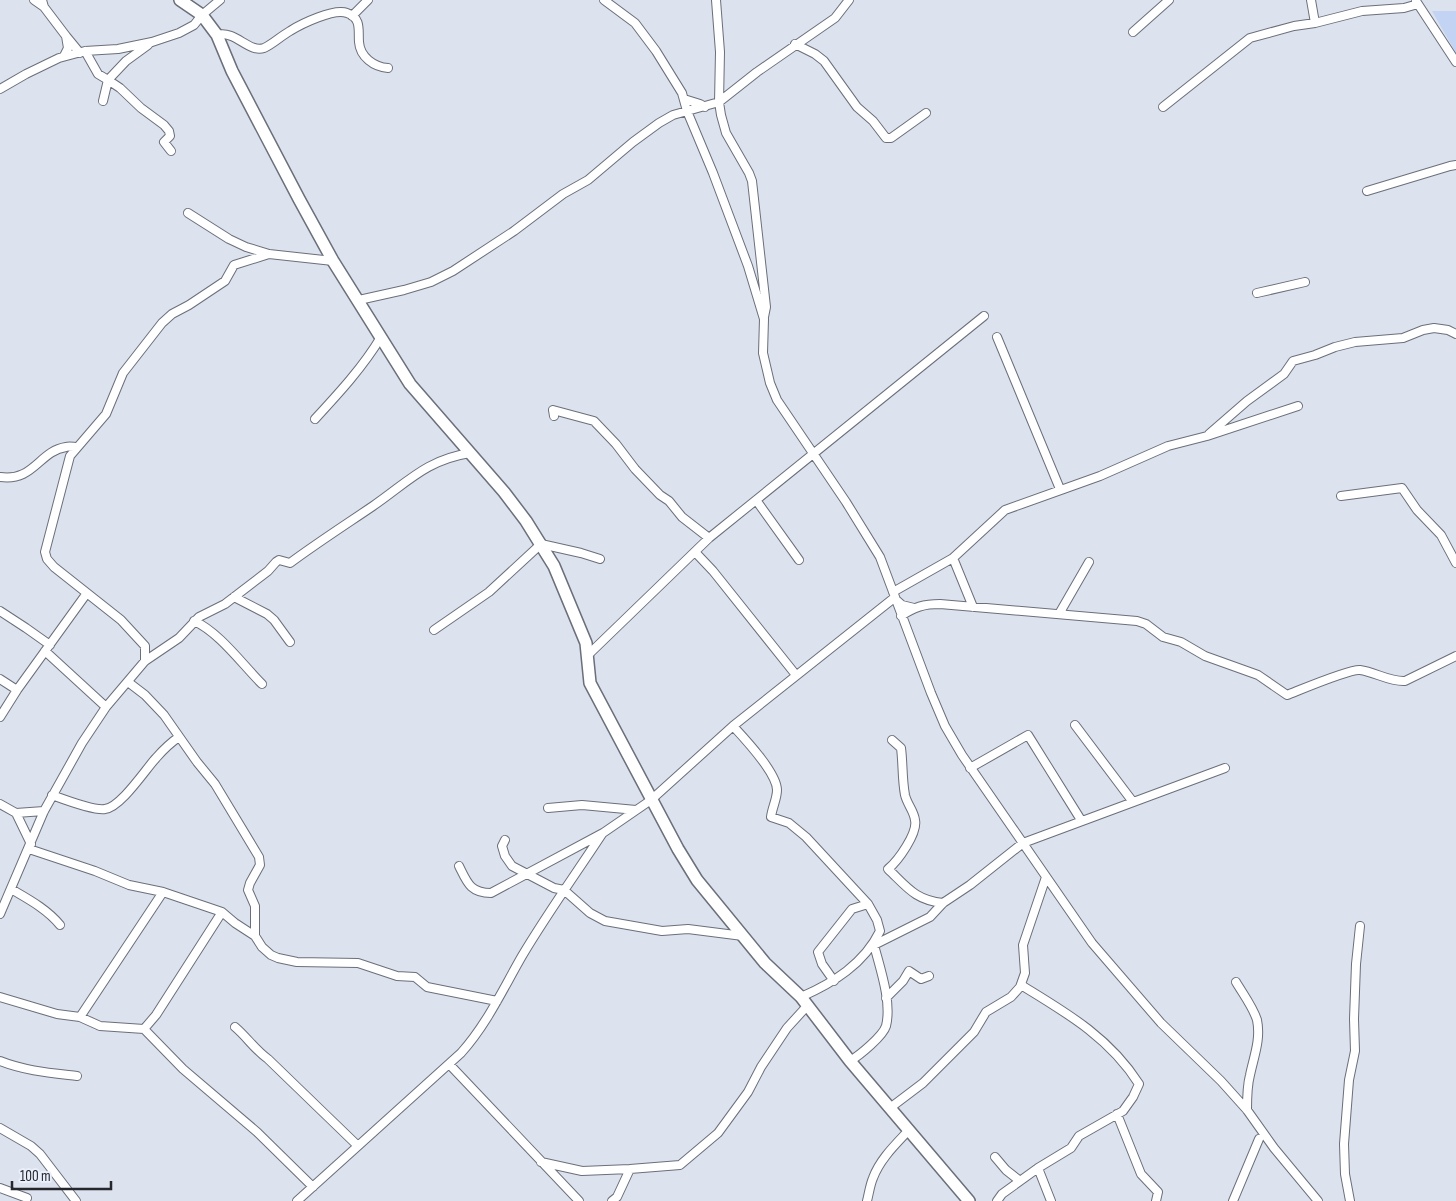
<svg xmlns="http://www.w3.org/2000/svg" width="1456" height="1201" font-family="'Sofia Sans Condensed',sans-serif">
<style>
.green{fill:#c2d3f3}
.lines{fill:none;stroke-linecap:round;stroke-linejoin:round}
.street-casing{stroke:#6a6f7a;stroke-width:10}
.secondary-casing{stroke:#6a6f7a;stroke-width:14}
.street{stroke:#fff;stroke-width:8}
.secondary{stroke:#fff;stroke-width:11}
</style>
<rect width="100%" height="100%" fill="#dce2ee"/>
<path class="green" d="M 1432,11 L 1456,11 L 1456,53 Z"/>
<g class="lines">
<g class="street-casing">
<path id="street" d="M 34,0 L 44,7 L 42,0
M 604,0 L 635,23 L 656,51 L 682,93 L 687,111 L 713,173 L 748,266 L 764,319 L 763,353 L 770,383 L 777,400 L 846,502 L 880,557 L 931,693 L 945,726 L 962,755 L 1092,943 L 1161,1023 L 1221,1081 L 1247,1110 L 1274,1148 L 1318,1201
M 716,0 L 720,52 L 719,102 L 721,115 L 726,133 L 749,173 L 752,181 L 766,307 L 764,317
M 1311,0 L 1315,23
M 1416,1 L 1456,62
M 44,7 L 66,36
M 352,16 L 368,0
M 1133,32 L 1169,0
M 217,35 C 236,30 248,53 264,48 C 273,44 281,36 290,31 C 301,24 334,8 347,13 C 362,18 358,31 359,42 C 360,57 374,67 388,68
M 795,44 L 815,54 L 824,61 L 857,107 L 873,121 L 886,138 L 891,138 L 926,113
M 148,45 L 126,61 L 108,80 L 120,88 L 141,108 L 164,125 L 169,131 L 170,136 L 164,142 L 171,151
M 85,51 L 98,74 L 108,80 L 103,101
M 64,56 L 68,48 L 66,36 L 80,53
M 0,89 L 26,74 L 59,58 L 85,51 L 118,49 L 152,42 L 179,33 L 194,25 L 202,15 L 220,0
M 684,99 L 700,104 L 705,107
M 1163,107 L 1250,38 L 1294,26 L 1315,23 L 1362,11 L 1404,8 L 1418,4
M 1367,191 L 1450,166 L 1456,165
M 188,213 L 229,239 L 246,247 L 269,254 L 333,261
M 1257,293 L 1305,282
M 359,300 L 404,290 L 431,282 L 453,271 L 514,231 L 563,194 L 588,180 L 633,142 L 659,123 L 673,115 L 719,102 L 757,72 L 835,18 L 849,0
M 997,337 L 1060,489
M 554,416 L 553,410 L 594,421 L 616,444 L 635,469 L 660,495 L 669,501 L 682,517 L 709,538
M 315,419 C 339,393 363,367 381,337
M 1209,434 L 1247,401 L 1284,374 L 1293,361 L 1315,355 L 1335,347 L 1355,342 L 1403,338 L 1423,330 L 1434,328 L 1448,330 L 1456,334
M 0,477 C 34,482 39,451 66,447 C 69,446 74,447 77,447
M 1341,496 L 1402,488 L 1417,510 L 1441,535 L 1456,563
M 756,500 L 799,560
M 695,552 L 713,571 L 796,675
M 953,558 L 973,607
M 893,592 L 953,558 L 1005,510 L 1100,476 L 1168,446 L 1207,436 L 1298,406
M 234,597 L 267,614 L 274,620 L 290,642
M 0,611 L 26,628 L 50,645
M 1059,614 L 1089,562
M 901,616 C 914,607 924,604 940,604 L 1137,621 L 1146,624 L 1163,637 L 1181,642 L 1205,656 L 1258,675 L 1287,695 C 1300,690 1349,669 1360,670 C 1375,672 1390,682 1405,681 L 1456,656
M 194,621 C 219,632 242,664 262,684
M 434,630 L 489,592 L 541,544 L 581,553 L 600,559
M 45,651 L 106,707
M 588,655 L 709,538 L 984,316
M 145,661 L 145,646 L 121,620 L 54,567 L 47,559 L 45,552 L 70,456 L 106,414 L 123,373 L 162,323 L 172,314 L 189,305 L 225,281 L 234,265 L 269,254
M 0,679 L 17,690
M 128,682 L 145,695 L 164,715 L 197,762 L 215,784 L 259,857 L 260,865 L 250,883 L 248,890 L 255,906 L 255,936 L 262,947 L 271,955 L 278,958 L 297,962 L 358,963 L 397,976 L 415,977 L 427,987 L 497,1001
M 0,717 L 17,690 L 87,593
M 1075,725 L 1133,802
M 733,726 C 745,739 777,773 777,790 C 777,799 772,808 771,817 L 789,823 L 806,837 L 868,904 L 877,920 L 880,931 C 864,964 833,983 801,997
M 892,740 L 901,748 C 903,763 902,779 905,795 C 907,804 914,811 915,820 C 918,833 898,861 888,869 C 907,887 915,900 943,903
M 970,768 L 1028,735 L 1081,820
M 52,795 C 63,799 94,811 105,809 C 121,807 145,770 156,758 C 163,750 170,743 179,737
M 0,804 L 16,813 L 31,844
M 548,808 L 582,805 L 636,810
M 16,813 L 44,811
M 505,840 L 502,846 L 505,856 L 512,866 L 554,888 L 564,890 L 590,913 L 605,921 L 662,931 L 688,929 L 743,936
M 29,849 L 95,871 L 129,885 L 163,892
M 459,866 C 467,882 470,893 491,893 L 603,833 L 651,800 L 733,726 L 894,598 L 902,605 L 914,608
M 11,889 C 28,899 47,909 60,925
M 0,914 L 44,811 L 82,743 L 106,707 L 145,661 L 179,638 L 199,617 L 225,604 L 268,571 L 276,562 L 279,560 L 290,563 C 317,543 345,525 373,506 C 408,482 426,460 470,453
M 874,945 L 930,917 L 943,903 L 970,885 L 1023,843 L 1225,768
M 834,981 L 822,964 L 818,952 L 852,909 L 868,904
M 1236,982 C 1243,994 1253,1007 1257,1020 C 1261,1039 1254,1056 1250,1075 C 1247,1086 1247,1098 1247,1110
M 0,997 L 57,1014 L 80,1017 L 100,1026 L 144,1029 L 183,1069 L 257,1132 L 313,1187
M 886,998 L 903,981 L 909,971 L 921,979 L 929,976
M 80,1017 L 163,892 L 222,912 L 235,923 L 255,936
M 235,1027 C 247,1037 255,1050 268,1059 L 358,1146
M 144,1029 L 156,1015 L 222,912
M 0,1061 C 25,1071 51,1073 77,1076
M 850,1061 C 860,1055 883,1036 886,1026 C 892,1002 880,968 874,945
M 449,1064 L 579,1201
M 890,1108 L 923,1083 L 974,1032 L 986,1012 L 1011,997 L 1020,987 L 1025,973 L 1023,945 L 1046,877
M 1117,1114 L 1141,1174 L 1158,1192 L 1156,1201
M 0,1128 L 31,1146 L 40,1154 L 76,1201
M 995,1157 L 1006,1170 L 1020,1181
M 541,1162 L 582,1171 L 630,1169
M 1038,1168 L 1051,1201
M 0,1188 L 27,1198
M 297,1201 L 461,1053 C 487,1024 503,989 522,956 C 547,914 575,875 602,834
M 612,1201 L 617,1197 L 630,1169 L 680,1165 L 718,1133 L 748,1092 L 761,1067 L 787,1028 L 808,1005
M 867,1201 C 869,1193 870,1185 873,1178 C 880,1159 896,1144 909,1130
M 997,1201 L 1002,1194 L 1038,1168 L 1071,1148 L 1079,1136 L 1123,1111 L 1133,1097 L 1139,1084 C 1110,1038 1067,1013 1021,985
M 1233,1201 L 1259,1139
M 1350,1201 L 1345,1174 L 1344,1144 L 1349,1080 L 1355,1051 L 1354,1019 L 1356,964 L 1360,926"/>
</g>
<g class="secondary-casing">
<path id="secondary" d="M 180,0 L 202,15 L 217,35 L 232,71 L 299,199 L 333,261 L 410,384 L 504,492 L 526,521 L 554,566 L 586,643 L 590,683 L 678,849 L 697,880 L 765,963 L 801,997 L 850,1061 L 969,1201"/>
</g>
<use href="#street" class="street"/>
<use href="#secondary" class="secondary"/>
</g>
<path d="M12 1181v8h99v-8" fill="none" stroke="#25272c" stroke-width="2.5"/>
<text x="20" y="1181" font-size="15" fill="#25272c" stroke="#e9effb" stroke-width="4" paint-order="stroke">100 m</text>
</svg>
